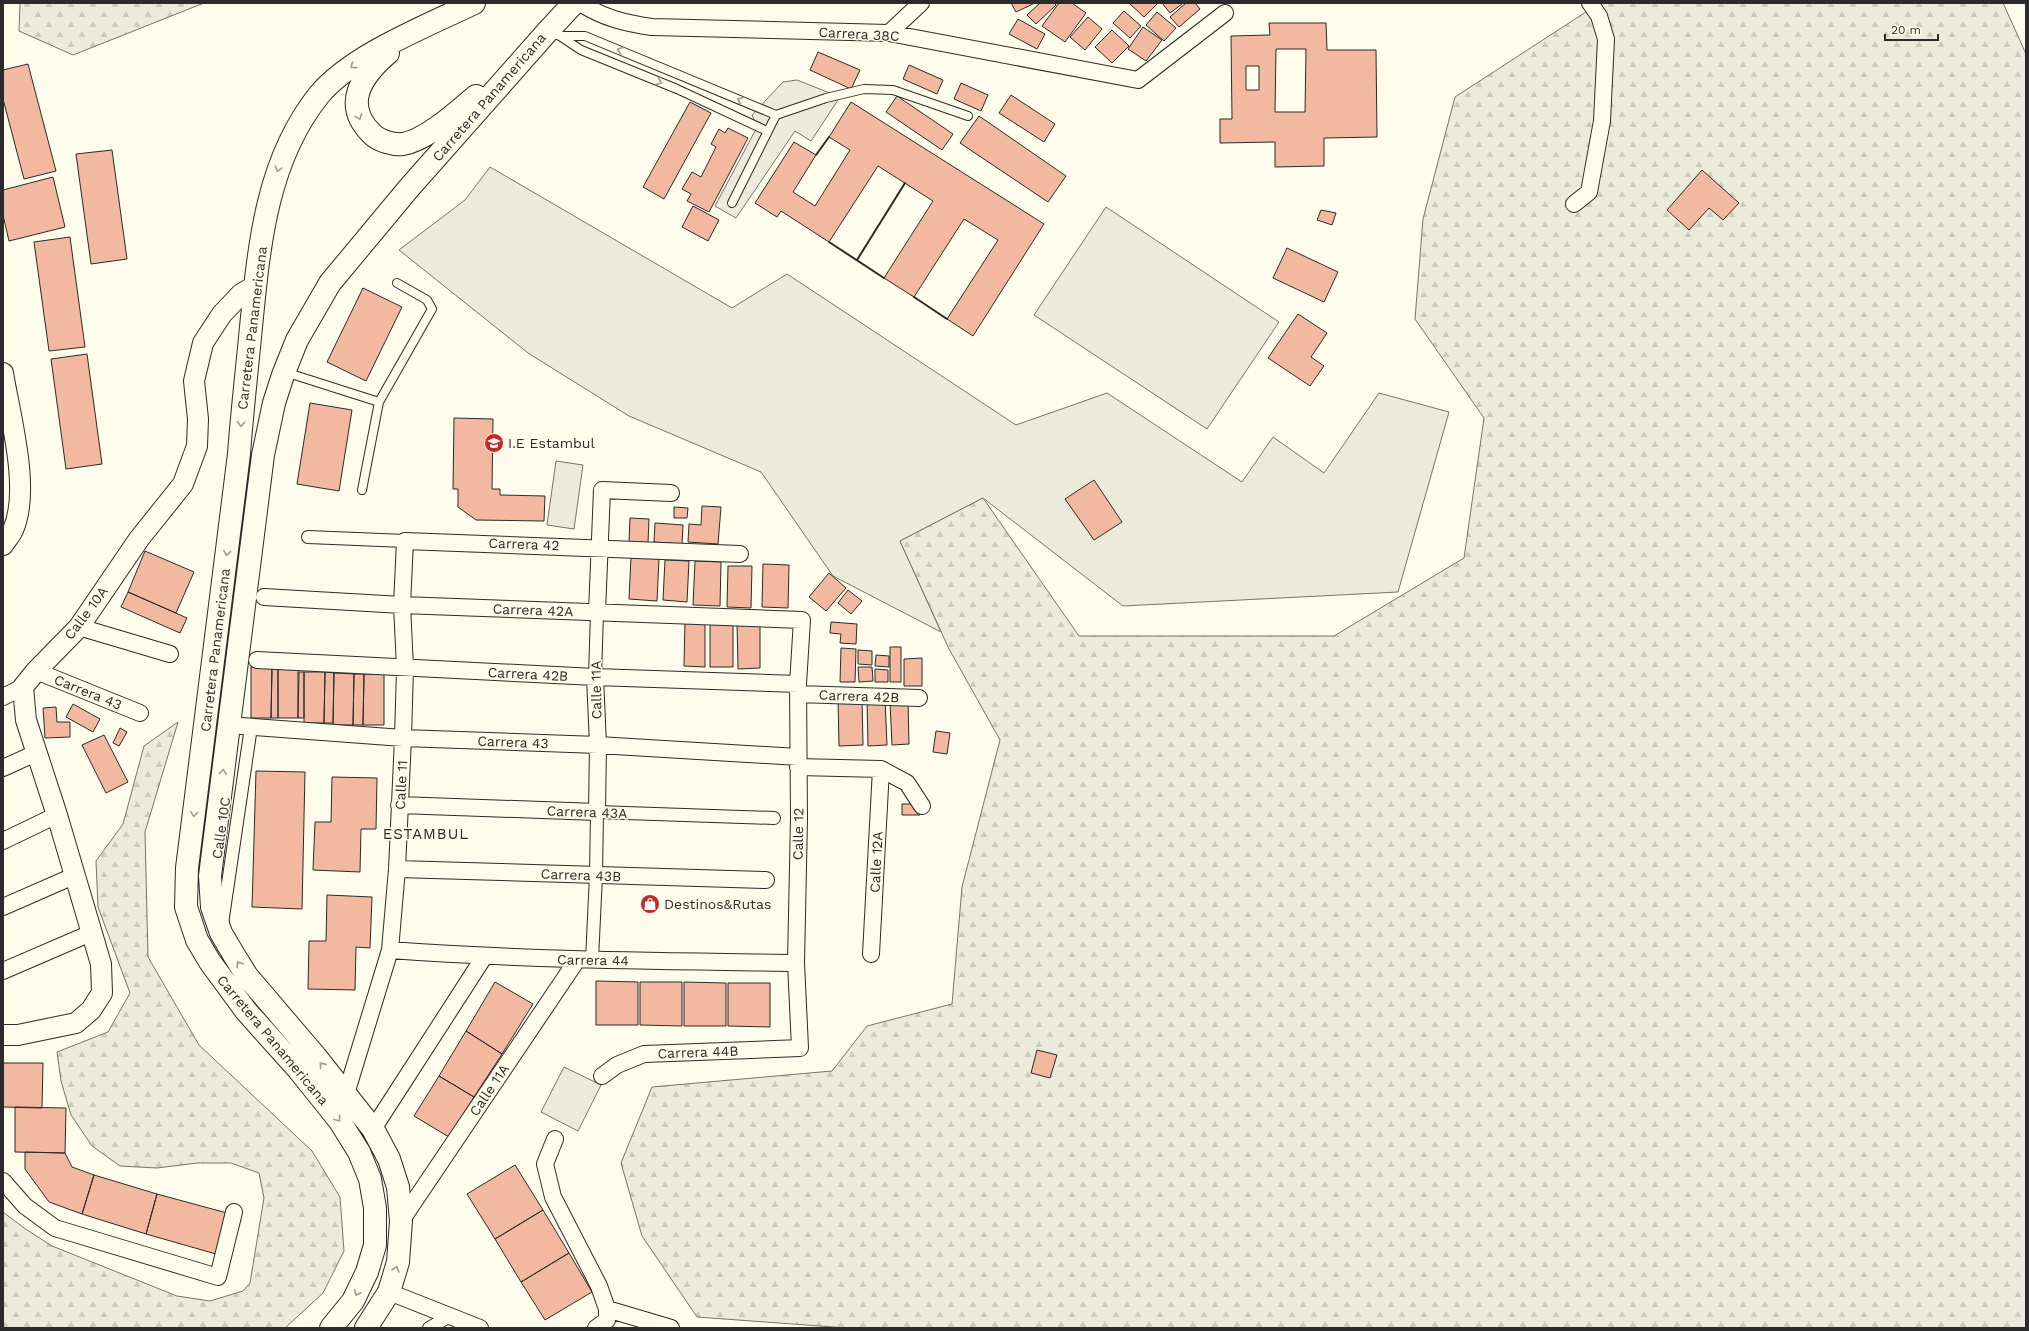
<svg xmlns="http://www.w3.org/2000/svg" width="2029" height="1331" font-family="'Work Sans',sans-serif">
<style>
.grass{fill:#ecebdb;stroke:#74746e}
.forest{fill:url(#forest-firs);stroke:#74746e}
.parking{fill:#eceadb;stroke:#74746e}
.building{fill:#f2b8a0;stroke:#2b2b2b;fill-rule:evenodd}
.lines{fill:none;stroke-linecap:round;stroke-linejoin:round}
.service-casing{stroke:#2b2b2b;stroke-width:10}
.pedestrian-casing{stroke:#2b2b2b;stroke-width:14}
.minor-casing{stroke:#2b2b2b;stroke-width:18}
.tertiary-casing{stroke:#2b2b2b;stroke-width:22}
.trunk-casing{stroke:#2b2b2b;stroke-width:24}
.service{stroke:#fdfbea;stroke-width:8}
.pedestrian{stroke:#fdfbea;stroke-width:12}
.minor{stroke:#fdfbea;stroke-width:16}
.tertiary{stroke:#fdfbea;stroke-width:20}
.trunk{stroke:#fdfbea;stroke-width:22}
.wall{stroke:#2b2b2b;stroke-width:2}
.oneway{stroke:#9e9d94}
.labels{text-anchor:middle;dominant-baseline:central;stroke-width:3;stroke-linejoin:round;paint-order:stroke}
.street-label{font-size:14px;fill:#2b2b2b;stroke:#fdfbea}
.poi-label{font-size:14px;fill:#2b2b2b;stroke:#fdfbea;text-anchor:start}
.neighbourhood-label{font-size:15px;letter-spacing:1px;fill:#2b2b2b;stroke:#fdfbea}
</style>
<defs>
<pattern id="forest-firs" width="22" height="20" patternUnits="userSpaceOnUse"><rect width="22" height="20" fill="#ecebdb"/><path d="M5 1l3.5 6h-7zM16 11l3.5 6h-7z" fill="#cbcabc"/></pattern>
</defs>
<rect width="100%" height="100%" fill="#fdfbea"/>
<path class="grass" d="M 490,167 L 732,308 L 787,274 L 1016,425 L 1107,393 L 1242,482 L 1273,437 L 1324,473 L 1379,393 L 1449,412 L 1398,592 L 1123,606 L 983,498 L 900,541 L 941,632 L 833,576 L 761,472 L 629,416 L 528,353 L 399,250 L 465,200 Z
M 1106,207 L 1279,322 L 1207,429 L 1034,315 Z
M 556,461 L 583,465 L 574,529 L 547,525 Z
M 564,1067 L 601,1085 L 578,1131 L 541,1112 Z"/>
<path class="forest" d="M 20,3 L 204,3 L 73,55 L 19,31 Z
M 1590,3 L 2003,3 L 2026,54 L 2026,1328 L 847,1328 L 697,1317 L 642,1236 L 621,1163 L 652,1087 L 832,1071 L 867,1026 L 952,1004 L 962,887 L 1000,740 L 949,649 L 900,541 L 983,498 L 1079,636 L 1334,636 L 1464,558 L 1484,418 L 1415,319 L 1423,219 L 1455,97 L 1589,10 Z
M 178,722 L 145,832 L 148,957 L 199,1045 L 312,1151 L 340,1197 L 344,1251 L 323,1293 L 285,1328 L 3,1328 L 3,1212 L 24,1228 L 52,1246 L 177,1296 L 210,1301 L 243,1291 L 250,1283 L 264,1198 L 259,1173 L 231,1163 L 197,1163 L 157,1168 L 120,1166 L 92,1146 L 71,1115 L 61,1081 L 57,1052 L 108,1032 L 130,993 L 98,907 L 96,861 L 123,824 L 144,746 Z"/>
<path class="parking" d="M 797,80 L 840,97 L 811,141 L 795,131 L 736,218 L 715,206 L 755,131 L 756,124 L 752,115 L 783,82 Z"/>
<path class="building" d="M 1011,3 L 1035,3 L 1016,12 Z
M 1040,3 L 1055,3 L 1056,5 L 1036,24 L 1027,15 Z
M 1059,3 L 1072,3 L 1086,13 L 1065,42 L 1042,26 Z
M 1129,3 L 1158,3 L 1144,17 Z
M 1162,3 L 1182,3 L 1182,4 L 1170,13 Z
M 1186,3 L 1195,3 L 1200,9 L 1179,27 L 1170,17 Z
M 1124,11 L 1141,26 L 1130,38 L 1113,23 Z
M 1157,12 L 1176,28 L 1164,41 L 1146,25 Z
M 1088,17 L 1102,29 L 1085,50 L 1070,37 Z
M 1018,19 L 1045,34 L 1037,49 L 1009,34 Z
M 1269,23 L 1326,23 L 1327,50 L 1376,50 L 1377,137 L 1324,138 L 1324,166 L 1275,167 L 1275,142 L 1220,143 L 1220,119 L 1232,119 L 1231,36 L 1270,35 ZM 1276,49 L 1306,49 L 1305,112 L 1275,112 ZM 1246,66 L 1259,66 L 1259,90 L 1246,90 Z
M 1143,27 L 1162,40 L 1146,61 L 1128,49 Z
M 1112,30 L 1129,46 L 1112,63 L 1095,47 Z
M 818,52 L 860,70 L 851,89 L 810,70 Z
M 28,64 L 56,171 L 24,179 L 3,99 L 3,70 Z
M 909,65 L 943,80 L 937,94 L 903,79 Z
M 961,83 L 988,95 L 981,111 L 954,99 Z
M 1011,95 L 1055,124 L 1044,142 L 999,113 Z
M 897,96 L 953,134 L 942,150 L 886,112 Z
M 690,102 L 711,113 L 664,199 L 643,187 Z
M 851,102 L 1044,224 L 973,336 L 947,319 L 998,240 L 964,219 L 914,297 L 884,278 L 933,201 L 878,166 L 829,242 L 781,211 L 777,217 L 755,203 L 794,142 L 816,155 L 793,192 L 815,206 L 850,150 L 829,137 Z
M 979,116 L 1066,176 L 1048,202 L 960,143 Z
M 728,128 L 748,138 L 709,212 L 687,201 L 691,194 L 682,189 L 692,172 L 701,177 L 716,147 L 711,144 L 719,129 L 725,133 Z
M 112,150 L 127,259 L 91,264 L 76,154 Z
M 1702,170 L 1739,203 L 1723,220 L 1709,208 L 1689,230 L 1667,210 Z
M 53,177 L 65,227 L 9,241 L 3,215 L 3,190 Z
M 693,206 L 719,220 L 708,241 L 682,227 Z
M 1321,210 L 1336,213 L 1332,225 L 1317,220 Z
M 70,237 L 85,347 L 49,351 L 34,242 Z
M 1287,248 L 1338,272 L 1324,302 L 1273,278 Z
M 363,288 L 402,307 L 366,381 L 327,362 Z
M 1298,314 L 1327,333 L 1311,357 L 1324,366 L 1310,386 L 1268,358 Z
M 87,354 L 102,464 L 66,469 L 51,359 Z
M 310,403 L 352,410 L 339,491 L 297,484 Z
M 454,418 L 493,419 L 492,489 L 500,489 L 500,495 L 545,496 L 544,521 L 476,520 L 458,507 L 458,489 L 453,489 Z
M 1094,480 L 1122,522 L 1094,540 L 1065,499 Z
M 702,506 L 721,507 L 718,544 L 688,542 L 689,524 L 701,525 Z
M 674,507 L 688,508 L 687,518 L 674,518 Z
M 630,518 L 649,519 L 648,543 L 629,542 Z
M 655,523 L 683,525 L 682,544 L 654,542 Z
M 145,551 L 194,572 L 176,613 L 128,592 Z
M 631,557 L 659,558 L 657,601 L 629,599 Z
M 665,560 L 689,561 L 687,602 L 663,600 Z
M 695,561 L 721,562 L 720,606 L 693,605 Z
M 763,564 L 789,565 L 788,608 L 762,607 Z
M 728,566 L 752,566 L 751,608 L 727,607 Z
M 829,573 L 846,588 L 826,611 L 809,597 Z
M 848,590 L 862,601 L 851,614 L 838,603 Z
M 128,592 L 187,618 L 180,633 L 121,607 Z
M 685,619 L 705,619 L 705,667 L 684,666 Z
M 710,620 L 733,620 L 733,667 L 710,667 Z
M 760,620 L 760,668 L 738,669 L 737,621 Z
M 831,622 L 857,624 L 856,644 L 840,643 L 841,634 L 830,633 Z
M 890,647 L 901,647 L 901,682 L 890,682 Z
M 841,648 L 856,649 L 855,682 L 840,682 Z
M 858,650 L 872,651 L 872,665 L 858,664 Z
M 876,655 L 889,656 L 889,667 L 875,666 Z
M 922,658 L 922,686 L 904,686 L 904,659 Z
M 251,667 L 272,667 L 271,718 L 251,718 Z
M 272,667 L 278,667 L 278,718 L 271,718 Z
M 278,667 L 298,667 L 298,718 L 278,718 Z
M 858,667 L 872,667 L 873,681 L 859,682 Z
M 875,669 L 888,670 L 888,682 L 875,682 Z
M 299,672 L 304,672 L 304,718 L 298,718 Z
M 304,672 L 325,672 L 324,723 L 304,723 Z
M 325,672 L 334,673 L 333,723 L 324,723 Z
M 334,673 L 354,674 L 353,725 L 333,725 Z
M 354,674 L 364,674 L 363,725 L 353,725 Z
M 364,674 L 384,674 L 384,725 L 363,725 Z
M 862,698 L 863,745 L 839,746 L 838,699 Z
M 867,699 L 885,699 L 887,745 L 868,746 Z
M 908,701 L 909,744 L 892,745 L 890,702 Z
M 73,704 L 100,719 L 93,732 L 66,717 Z
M 56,707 L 57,722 L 70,722 L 70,737 L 45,738 L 43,708 Z
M 120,728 L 127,732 L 119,746 L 113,743 Z
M 936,731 L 950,733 L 947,754 L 933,752 Z
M 104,735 L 128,782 L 106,793 L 82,745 Z
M 256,771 L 305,772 L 302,909 L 252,907 Z
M 332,777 L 377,778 L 376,829 L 361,829 L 360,872 L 313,870 L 315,822 L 331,822 Z
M 902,804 L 920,804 L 920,815 L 902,815 Z
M 327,895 L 372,897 L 370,948 L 356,947 L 355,990 L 308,989 L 309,941 L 326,941 Z
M 596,981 L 638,982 L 638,1025 L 596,1025 Z
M 495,982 L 533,1004 L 502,1054 L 466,1031 Z
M 640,982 L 682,982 L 682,1026 L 640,1025 Z
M 684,982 L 726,983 L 726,1026 L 684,1026 Z
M 728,983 L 770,983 L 770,1027 L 728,1026 Z
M 466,1031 L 502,1054 L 474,1097 L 439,1076 Z
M 1037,1050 L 1057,1055 L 1050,1078 L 1031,1073 Z
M 3,1063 L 43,1063 L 42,1108 L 3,1107 Z
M 439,1076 L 474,1097 L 449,1137 L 414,1116 Z
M 15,1107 L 66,1108 L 65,1153 L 15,1152 Z
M 25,1152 L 65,1153 L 72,1167 L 94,1175 L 82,1214 L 49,1202 L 25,1169 Z
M 515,1165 L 543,1210 L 495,1239 L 467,1194 Z
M 94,1175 L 157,1194 L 146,1234 L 82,1214 Z
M 157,1194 L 227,1213 L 216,1254 L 146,1234 Z
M 543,1210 L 569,1253 L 521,1282 L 495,1239 Z
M 569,1253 L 592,1292 L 545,1320 L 521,1282 Z"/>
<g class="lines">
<g class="service-casing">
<path id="service" d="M 549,32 L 560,36 L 585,36 L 776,115
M 560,36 L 581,50 L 677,89 L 767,131
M 732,203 L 776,115 L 826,98 L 864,89 L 893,90 L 968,116
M 285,372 L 379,402 L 362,490
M 379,402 L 432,309 L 427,300 L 397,283"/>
</g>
<g class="pedestrian-casing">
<path id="pedestrian" d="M 308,537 L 405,541
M 595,677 L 597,612
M 222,924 L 251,727
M 592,960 L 596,875 L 597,812 L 774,818
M 429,1328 L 450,1316"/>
</g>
<g class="minor-casing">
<path id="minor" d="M 580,3 C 604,18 624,23 652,27 L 889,33 L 1138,80 L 1225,13
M 889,33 L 921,3
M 1574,204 L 1589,192 L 1602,121 L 1606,39 L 1599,16 L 1590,3
M 264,597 L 402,605 L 802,620 L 798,684 L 799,818 L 796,963 L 800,1048 L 644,1054 L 617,1065 L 602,1076
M 597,612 L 602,490 L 671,493
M 79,627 L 170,654
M 257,660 L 595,677 L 798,684
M 36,671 L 140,713
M 798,694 L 919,698
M 3,697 L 23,687
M 228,725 L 403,738 L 598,745 L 798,757
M 798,767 L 881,769 L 907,783 L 922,806
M 3,768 L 36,753
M 399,805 L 597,812 L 598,745 L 595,677
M 3,841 L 57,815
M 397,869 L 766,880
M 3,907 L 76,875
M 390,950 C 525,960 660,961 796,963
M 871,954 L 881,769
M 3,971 L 91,933
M 346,1094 L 390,950 L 397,869 L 403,738 L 405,668 L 402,605 L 405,541 L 740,554
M 373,1129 L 484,957
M 555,1139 L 545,1164 L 553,1197 L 599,1286 L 607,1309 L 607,1320 L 596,1328
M 3,1181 L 25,1206 L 55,1228 L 218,1277 L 234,1212
M 401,1221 L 577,960
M 389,1292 L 480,1328
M 607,1309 L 671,1328"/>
</g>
<g class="tertiary-casing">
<path id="tertiary" d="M 3,373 C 10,416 31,490 13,530 C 11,535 6,540 3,545
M 3,1035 L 18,1035 L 76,1023 L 91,1010 L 102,993 L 101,964 L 57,815 L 26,720 L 23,687 L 36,671 L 79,627 L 139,539 L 183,484 L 197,446 L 198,419 L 194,381 L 203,343 L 222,314 L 241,294 L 255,286"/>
</g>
<g class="trunk-casing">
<path id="trunk" d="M 388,53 C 361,76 342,105 372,134 C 379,141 393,145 403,144 C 427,140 458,111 476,96
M 331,1328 L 353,1301 L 367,1272 L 375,1245 L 375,1208 L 370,1179 L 359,1152 L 339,1120 L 298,1069 L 246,1011 L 210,962 L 197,940 L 186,907 L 187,868 L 239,454 C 242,412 247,370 251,327 C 259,247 266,161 319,95 C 352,55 427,26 474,3
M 366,1328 L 389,1292 L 398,1262 L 401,1221 L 398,1187 L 389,1159 L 373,1129 L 316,1057 L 247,976 L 234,955 L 221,933 L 212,907 L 210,876 L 263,455 L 274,403 L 283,375 L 297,340 L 330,283 L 409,188 L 547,32 L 574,3"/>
</g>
<use href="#service" class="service"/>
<use href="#pedestrian" class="pedestrian"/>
<use href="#minor" class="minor"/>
<use href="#tertiary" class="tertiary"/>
<use href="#trunk" class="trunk"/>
<path class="wall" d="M 816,155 L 829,137
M 829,242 L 884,278
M 857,260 L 905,183
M 914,297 L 947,319"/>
</g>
<defs><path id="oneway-chevron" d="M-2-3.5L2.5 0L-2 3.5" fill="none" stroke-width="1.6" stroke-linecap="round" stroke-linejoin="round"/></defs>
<g class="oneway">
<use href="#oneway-chevron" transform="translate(620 50) rotate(-158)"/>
<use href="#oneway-chevron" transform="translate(353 66) rotate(143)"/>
<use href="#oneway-chevron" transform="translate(659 82) rotate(22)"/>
<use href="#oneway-chevron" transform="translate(740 100) rotate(-157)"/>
<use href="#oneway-chevron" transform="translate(359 117) rotate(70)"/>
<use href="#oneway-chevron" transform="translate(278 169) rotate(108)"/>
<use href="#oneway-chevron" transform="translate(241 424) rotate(94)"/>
<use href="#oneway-chevron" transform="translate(227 553) rotate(97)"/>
<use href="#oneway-chevron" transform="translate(223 772) rotate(-83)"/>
<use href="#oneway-chevron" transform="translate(194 814) rotate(97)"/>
<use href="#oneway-chevron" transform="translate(239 964) rotate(-123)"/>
<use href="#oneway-chevron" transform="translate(322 1065) rotate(-129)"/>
<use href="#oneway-chevron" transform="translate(338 1119) rotate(54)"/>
<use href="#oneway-chevron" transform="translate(396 1269) rotate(-74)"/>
<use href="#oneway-chevron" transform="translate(357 1293) rotate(116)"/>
</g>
<defs>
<g id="school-disc" transform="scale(1)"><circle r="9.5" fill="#c62828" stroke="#fdfbea"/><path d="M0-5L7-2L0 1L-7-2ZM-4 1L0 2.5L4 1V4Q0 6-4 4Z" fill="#fff"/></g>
<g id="shop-disc" transform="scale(1)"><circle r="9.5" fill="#c62828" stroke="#fdfbea"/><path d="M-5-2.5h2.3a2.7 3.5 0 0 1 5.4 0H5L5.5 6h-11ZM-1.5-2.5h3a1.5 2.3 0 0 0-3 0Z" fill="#fff"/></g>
</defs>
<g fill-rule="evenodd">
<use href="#school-disc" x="494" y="443"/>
<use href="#shop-disc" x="650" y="904"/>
</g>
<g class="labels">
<g class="street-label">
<text transform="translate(859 34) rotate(3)">Carrera 38C</text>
<text transform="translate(489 97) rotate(-49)">Carretera Panamericana</text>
<text transform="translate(252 328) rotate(-83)">Carretera Panamericana</text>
<text transform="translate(524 544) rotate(2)">Carrera 42</text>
<text transform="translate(533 610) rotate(2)">Carrera 42A</text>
<text transform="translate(86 613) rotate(-53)">Calle 10A</text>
<text transform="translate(215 650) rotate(-83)">Carretera Panamericana</text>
<text transform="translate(528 674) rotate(3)">Carrera 42B</text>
<text transform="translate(596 690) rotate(-91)">Calle 11A</text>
<text transform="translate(88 692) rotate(22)">Carrera 43</text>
<text transform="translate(859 696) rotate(2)">Carrera 42B</text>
<text transform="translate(513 742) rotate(2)">Carrera 43</text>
<text transform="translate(401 785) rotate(-87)">Calle 11</text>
<text transform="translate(587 812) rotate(2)">Carrera 43A</text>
<text transform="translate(221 828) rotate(-82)">Calle 10C</text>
<text transform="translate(798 834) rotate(-89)">Calle 12</text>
<text transform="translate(876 862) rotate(-87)">Calle 12A</text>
<text transform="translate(581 875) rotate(2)">Carrera 43B</text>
<text transform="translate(593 960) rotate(1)">Carrera 44</text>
<text transform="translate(273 1040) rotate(50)">Carretera Panamericana</text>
<text transform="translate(698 1052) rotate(-2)">Carrera 44B</text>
<text transform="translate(489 1090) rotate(-56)">Calle 11A</text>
</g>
<g class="poi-label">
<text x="508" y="443">I.E Estambul</text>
<text x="664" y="904">Destinos&amp;Rutas</text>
</g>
<g class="neighbourhood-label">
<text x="426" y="834">ESTAMBUL</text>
</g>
</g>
<rect width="2029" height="1331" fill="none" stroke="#2b2b2b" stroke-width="8"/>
<path d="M1885 34v6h53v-6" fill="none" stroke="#2b2b2b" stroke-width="2"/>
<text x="1891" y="34" font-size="12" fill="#2b2b2b" stroke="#fdfbea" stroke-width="3" paint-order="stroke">20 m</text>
</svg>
